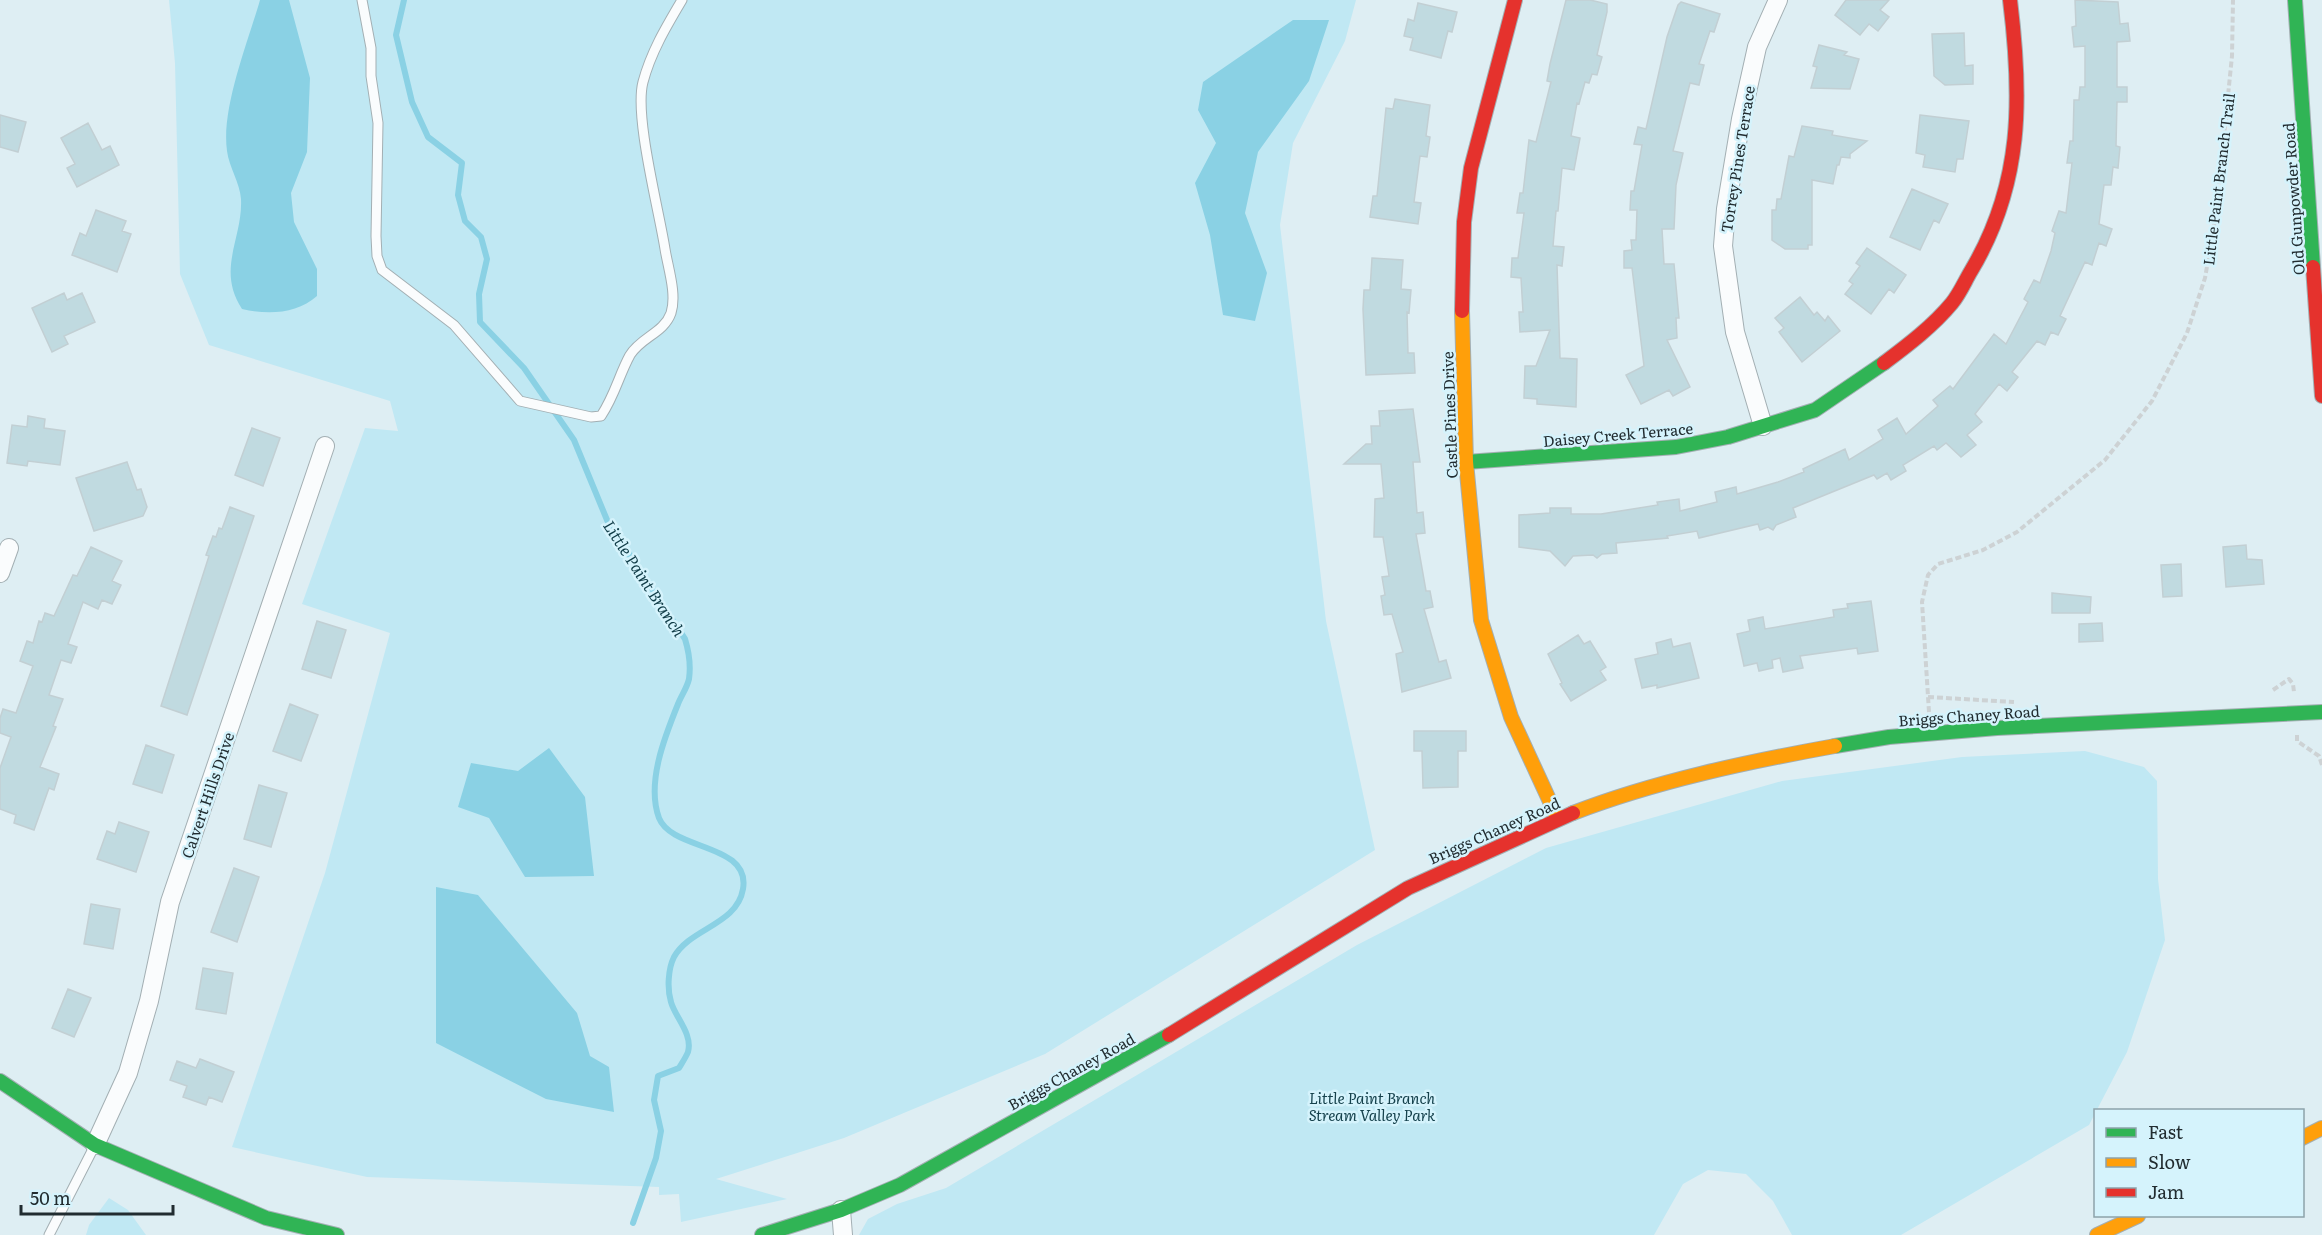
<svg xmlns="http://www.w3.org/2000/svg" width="2322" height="1235" font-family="Literata,serif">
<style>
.green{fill:#c0e8f3}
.water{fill:#8ad1e4}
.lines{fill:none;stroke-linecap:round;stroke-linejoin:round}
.stream{stroke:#8ad1e4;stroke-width:6}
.building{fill:#c0dae0;stroke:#c2cfd3;stroke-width:1.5}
.lane-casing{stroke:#a3afb3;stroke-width:11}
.street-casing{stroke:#a3afb3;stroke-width:20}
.fast-casing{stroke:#a3afb3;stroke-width:16}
.slow-casing{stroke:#a3afb3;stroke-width:16}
.jam-casing{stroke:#a3afb3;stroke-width:16}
.path{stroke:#cdd2d4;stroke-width:4;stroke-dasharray:6 3;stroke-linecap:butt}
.lane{stroke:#fafcfd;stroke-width:9}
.street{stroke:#fafcfd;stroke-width:18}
.fast{stroke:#30b455;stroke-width:14}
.slow{stroke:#ff9f0a;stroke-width:14}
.jam{stroke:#e5322d;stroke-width:14}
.labels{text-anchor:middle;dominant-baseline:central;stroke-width:5;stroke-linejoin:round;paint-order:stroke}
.street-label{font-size:15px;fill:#212c30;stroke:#d5f3fc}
.park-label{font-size:15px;font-style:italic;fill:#15414c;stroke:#d5f3fc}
.water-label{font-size:16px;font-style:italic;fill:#0f3b46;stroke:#d5f3fc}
</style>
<rect width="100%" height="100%" fill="#deeef3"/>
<path class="green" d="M 169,0 L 1356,0 L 1345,41 L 1293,143 L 1280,225 L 1326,621 L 1375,850 L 1045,1054 L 844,1138 L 716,1179 L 787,1199 L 681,1222 L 679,1194 L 659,1195 L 659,1187 L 367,1177 L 232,1147 L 325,873 L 390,633 L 302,604 L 365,428 L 398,431 L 390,401 L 209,345 L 180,274 L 175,63 Z
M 2085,751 L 2144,767 L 2157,781 L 2158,879 L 2165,940 L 2127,1052 L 2089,1125 L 1901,1235 L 1792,1235 L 1773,1201 L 1746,1174 L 1708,1170 L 1683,1184 L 1654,1235 L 859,1235 L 868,1219 L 897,1204 L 946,1188 L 1357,945 L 1546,848 L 1782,781 L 1962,757 Z
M 109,1198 L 128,1210 L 146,1235 L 86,1235 L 89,1225 Z"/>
<path class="water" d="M 260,0 L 289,0 L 310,78 L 307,152 L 291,193 L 294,222 L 317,269 L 317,296 C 297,314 268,315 242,309 C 216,269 243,239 241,199 C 240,183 229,167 227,151 C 221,108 248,42 260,0 Z
M 1293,20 L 1329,20 L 1309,81 L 1258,152 L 1245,213 L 1267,273 L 1255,321 L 1223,315 L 1210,235 L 1195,183 L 1216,143 L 1198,110 L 1203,82 Z
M 549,748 L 585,797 L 594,876 L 525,877 L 489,818 L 458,807 L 471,763 L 518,771 Z
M 436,887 L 478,895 L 577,1013 L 590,1056 L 609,1067 L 614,1112 L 546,1099 L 436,1043 Z"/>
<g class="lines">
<path class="stream" d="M 404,0 L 396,35 L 412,102 L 428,137 L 462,163 L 458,195 L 465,221 L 481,237 L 487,259 L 479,294 L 480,322 L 524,368 L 574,440 L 607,520 L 685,639 C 689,652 691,665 689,679 C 687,688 681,696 678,704 C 665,736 646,783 659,818 C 672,851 751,843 743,889 C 737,925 690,928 674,957 C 668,969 667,989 671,1002 C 675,1017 693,1034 688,1052 C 686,1057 682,1063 679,1068 L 658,1076 L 654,1100 L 661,1131 L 656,1158 L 633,1223"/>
</g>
<path class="building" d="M 1566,0 L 1590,0 L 1607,4 L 1607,12 L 1597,55 L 1602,57 L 1597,75 L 1592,74 L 1589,83 L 1585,82 L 1579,104 L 1577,103 L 1571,136 L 1580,138 L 1574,170 L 1562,168 L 1558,211 L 1556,211 L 1553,246 L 1564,247 L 1562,266 L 1557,265 L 1560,358 L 1577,359 L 1576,407 L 1537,404 L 1537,399 L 1524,398 L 1525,366 L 1536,366 L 1550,330 L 1520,332 L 1519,312 L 1523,312 L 1521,278 L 1511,277 L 1512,258 L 1518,258 L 1524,213 L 1517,213 L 1520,193 L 1523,193 L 1529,140 L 1536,142 L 1551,82 L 1547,81 L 1550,64 Z
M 1846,0 L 1889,0 L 1880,10 L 1889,17 L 1878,31 L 1869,24 L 1860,35 L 1835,15 Z
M 2075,0 L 2118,2 L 2120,24 L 2128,23 L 2130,41 L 2117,42 L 2117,87 L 2127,87 L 2127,102 L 2117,102 L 2116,146 L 2120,147 L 2118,168 L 2113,167 L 2111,185 L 2104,185 L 2099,224 L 2112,229 L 2106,246 L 2099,243 L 2092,265 L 2085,262 L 2060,316 L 2066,319 L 2058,335 L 2051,332 L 2045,345 L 2037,341 L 2012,372 L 2018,377 L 2007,391 L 1999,384 L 1975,414 L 1982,422 L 1967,435 L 1976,445 L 1961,457 L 1946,443 L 1937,450 L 1934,446 L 1903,465 L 1906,471 L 1891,480 L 1887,473 L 1877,479 L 1874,475 L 1793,508 L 1796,517 L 1776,525 L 1773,530 L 1768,527 L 1760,530 L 1758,524 L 1699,538 L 1697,531 L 1667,536 L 1668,538 L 1616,543 L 1617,553 L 1602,554 L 1597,558 L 1593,555 L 1573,556 L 1565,566 L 1550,551 L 1519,547 L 1519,515 L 1550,513 L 1550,508 L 1571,508 L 1571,514 L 1601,514 L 1658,505 L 1657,502 L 1679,499 L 1680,511 L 1717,502 L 1715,492 L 1736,487 L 1737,494 L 1778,482 L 1804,472 L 1803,469 L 1845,449 L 1849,460 L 1883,439 L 1878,430 L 1897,418 L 1906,434 L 1938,406 L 1933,400 L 1950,386 L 1953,389 L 1994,334 L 2006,344 L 2028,302 L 2024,299 L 2034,280 L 2040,283 L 2051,251 L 2055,233 L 2052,231 L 2059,211 L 2066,213 L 2072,163 L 2067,163 L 2070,141 L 2073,141 L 2074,100 L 2079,100 L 2080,87 L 2085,87 L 2085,46 L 2074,47 L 2072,27 L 2076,26 Z
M 1681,2 L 1720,14 L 1714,32 L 1710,31 L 1699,64 L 1704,65 L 1699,85 L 1690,83 L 1673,151 L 1683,153 L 1676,185 L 1674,229 L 1662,229 L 1664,264 L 1674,264 L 1679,318 L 1676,318 L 1677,338 L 1667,340 L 1690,387 L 1673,396 L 1669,390 L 1641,404 L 1626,375 L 1644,366 L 1632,268 L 1624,268 L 1624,251 L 1632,250 L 1631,240 L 1636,240 L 1637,210 L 1630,210 L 1631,191 L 1634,191 L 1642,145 L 1634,144 L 1638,127 L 1646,129 L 1667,37 L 1678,5 Z
M 1418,3 L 1457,12 L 1452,32 L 1448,31 L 1441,58 L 1410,50 L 1413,38 L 1404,36 L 1408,19 L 1414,21 Z
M 1964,33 L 1965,66 L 1973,65 L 1973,84 L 1945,85 L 1934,76 L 1932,34 Z
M 1819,45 L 1847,52 L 1844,55 L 1859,59 L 1850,89 L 1811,88 L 1817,67 L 1813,66 Z
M 1395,99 L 1430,105 L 1426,136 L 1430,137 L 1427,157 L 1420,156 L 1414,202 L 1421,203 L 1418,224 L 1370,217 L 1373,196 L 1377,196 L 1386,108 L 1393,109 Z
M 0,115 L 26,122 L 18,152 L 0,147 Z
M 1920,115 L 1969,121 L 1963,159 L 1957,159 L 1955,172 L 1923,167 L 1925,155 L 1916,153 Z
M 88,123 L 102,150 L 110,146 L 119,165 L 77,187 L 67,168 L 75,164 L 61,138 Z
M 1802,126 L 1833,131 L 1832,135 L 1867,141 L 1850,154 L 1850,158 L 1841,157 L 1839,165 L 1837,165 L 1833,184 L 1812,180 L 1812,245 L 1808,245 L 1808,249 L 1785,249 L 1772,240 L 1772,210 L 1776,210 L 1777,199 L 1781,199 L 1789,156 L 1794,157 Z
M 1912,189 L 1948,204 L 1939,223 L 1934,220 L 1920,250 L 1890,237 Z
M 96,210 L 126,221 L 122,231 L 131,234 L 117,272 L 72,255 L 80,233 L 86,236 Z
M 1867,248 L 1906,275 L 1894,293 L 1889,289 L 1871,314 L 1845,294 L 1853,284 L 1849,281 L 1860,266 L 1856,263 Z
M 1372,258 L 1403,260 L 1401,289 L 1411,290 L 1409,313 L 1407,312 L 1408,353 L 1414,353 L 1415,373 L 1366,375 L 1363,309 L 1364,290 L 1370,290 Z
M 64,293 L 67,300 L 82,293 L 95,322 L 64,336 L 68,344 L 52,352 L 32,308 Z
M 1800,297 L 1814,315 L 1817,312 L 1825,321 L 1828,316 L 1840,331 L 1802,362 L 1779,332 L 1784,328 L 1775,318 Z
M 1413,409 L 1420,462 L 1413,462 L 1417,513 L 1423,512 L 1425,533 L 1416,534 L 1426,591 L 1430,591 L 1433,607 L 1424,609 L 1439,662 L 1446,660 L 1451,678 L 1402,692 L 1396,654 L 1403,652 L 1392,614 L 1384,615 L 1381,596 L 1385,595 L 1382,577 L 1389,576 L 1383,537 L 1374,537 L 1375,499 L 1384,498 L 1381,464 L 1344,464 L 1366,444 L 1372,444 L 1371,426 L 1380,426 L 1379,411 Z
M 28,416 L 45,419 L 44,428 L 65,431 L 60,465 L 28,461 L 27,466 L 7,463 L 12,425 L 27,427 Z
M 252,428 L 280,438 L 263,486 L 235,475 Z
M 127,462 L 137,490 L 141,489 L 147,507 L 143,516 L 94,531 L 76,478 Z
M 230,507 L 254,516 L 187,715 L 161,706 L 209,556 L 206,555 L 213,536 L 216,537 L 219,528 L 222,529 Z
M 2246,545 L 2247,559 L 2262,560 L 2264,584 L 2226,587 L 2223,547 Z
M 91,547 L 122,561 L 112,581 L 121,585 L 112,604 L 102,600 L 98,609 L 83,602 L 68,644 L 77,647 L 71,663 L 61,660 L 49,695 L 63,699 L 53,726 L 56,727 L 40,767 L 59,774 L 54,790 L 49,788 L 34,830 L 14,823 L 16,815 L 0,809 L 0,768 L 11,737 L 0,733 L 0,718 L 3,709 L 16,713 L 33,666 L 20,661 L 27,641 L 33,643 L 39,621 L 42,622 L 45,613 L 54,616 L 73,575 L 77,576 Z
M 2181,564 L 2182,596 L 2163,597 L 2161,565 Z
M 2052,593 L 2091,597 L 2090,613 L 2052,613 Z
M 1871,601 L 1878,651 L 1858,654 L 1857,648 L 1800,656 L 1803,668 L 1783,672 L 1780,658 L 1772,660 L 1773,668 L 1759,671 L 1757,663 L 1744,666 L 1737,634 L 1750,631 L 1748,620 L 1763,617 L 1765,629 L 1834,617 L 1833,610 L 1848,608 L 1847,604 Z
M 317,621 L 346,630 L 331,678 L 302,669 Z
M 2102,623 L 2103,641 L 2079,642 L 2079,624 Z
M 1578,635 L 1584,644 L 1590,641 L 1606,667 L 1600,671 L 1606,680 L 1571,701 L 1560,684 L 1562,683 L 1548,654 Z
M 1671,639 L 1673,647 L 1690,643 L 1699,678 L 1657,688 L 1657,685 L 1642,688 L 1635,659 L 1658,654 L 1656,643 Z
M 290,704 L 318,715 L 301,761 L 273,751 Z
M 1414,731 L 1466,731 L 1466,751 L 1458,751 L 1458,787 L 1423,788 L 1422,751 L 1414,751 Z
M 146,745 L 174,755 L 162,793 L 133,784 Z
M 259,785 L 287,793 L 271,847 L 244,839 Z
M 119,822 L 149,832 L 136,872 L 97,859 L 107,831 L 115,834 Z
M 234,868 L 259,877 L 237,942 L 211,932 Z
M 91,904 L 120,909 L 113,949 L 84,944 Z
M 203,968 L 233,973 L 226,1014 L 196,1009 Z
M 68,989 L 91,998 L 74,1037 L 52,1028 Z
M 200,1059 L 234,1072 L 222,1102 L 209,1097 L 206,1105 L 183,1097 L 187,1086 L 170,1080 L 177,1061 L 196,1068 Z"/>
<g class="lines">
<g class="lane-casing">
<path id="lane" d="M 362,0 L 371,48 L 371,76 L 378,123 L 376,236 L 377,256 L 382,270 L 454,325 L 520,401 L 591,417 L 601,416 C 615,395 619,375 630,355 C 641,337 664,333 671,313 C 677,294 668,268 665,249 C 659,210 634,116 643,82 C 651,52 666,27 682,0
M 49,1235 L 94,1147"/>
</g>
<g class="street-casing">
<path id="street" d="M 1763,426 L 1735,332 L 1723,246 L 1726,209 L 1741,119 L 1757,47 L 1778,0
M 0,573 L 9,548
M 95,1145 L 128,1073 L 149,1001 L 170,902 L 325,446
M 841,1210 L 843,1235"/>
</g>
<g class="fast-casing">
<path id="fast" d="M 2295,0 L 2313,267
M 1466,462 L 1676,447 L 1728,437 L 1815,410 L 1884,363
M 1835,746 L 1889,737 L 1997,728 L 2322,712
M 0,1081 L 95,1145 L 266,1218 L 337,1235
M 762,1235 L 841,1210 L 900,1185 L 1169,1035"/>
</g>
<g class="slow-casing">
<path id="slow" d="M 1462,311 L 1466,462 L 1481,620 L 1511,717 L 1558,819
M 1573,813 C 1656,781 1747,762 1835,746
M 2302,1138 L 2322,1128
M 2097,1235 L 2138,1216"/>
</g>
<g class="jam-casing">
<path id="jam" d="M 2313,267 L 2322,396
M 1462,311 L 1464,222 L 1471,168 L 1515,0
M 1884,363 C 1908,345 1933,326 1952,303 C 1960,293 1965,281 1971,271 C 2023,184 2022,97 2010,0
M 1169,1035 L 1408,888 L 1573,813"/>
</g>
<path class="path" d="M 2273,690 L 2289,679 L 2293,684 L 2294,692
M 1928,697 L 2014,702
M 1929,712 L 1922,602 L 1928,575 L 1938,564 L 1983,550 L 2017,532 L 2105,460 L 2152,401 L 2187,333 L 2205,278 L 2216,215 L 2232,56 L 2233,0
M 2297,735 L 2297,741 L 2319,756 L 2322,765"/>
<use href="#lane" class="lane"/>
<use href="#street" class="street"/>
<use href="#fast" class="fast"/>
<use href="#slow" class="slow"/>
<use href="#jam" class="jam"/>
</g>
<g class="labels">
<g class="street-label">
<text transform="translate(1737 159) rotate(-81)">Torrey Pines Terrace</text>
<text transform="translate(2218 179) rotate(-83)">Little Paint Branch Trail</text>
<text transform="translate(2293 199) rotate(-94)">Old Gunpowder Road</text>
<text transform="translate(1449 415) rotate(-92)">Castle Pines Drive</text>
<text transform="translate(1618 434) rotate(-5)">Daisey Creek Terrace</text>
<text transform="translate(1969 715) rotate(-4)">Briggs Chaney Road</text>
<text transform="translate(207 795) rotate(-71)">Calvert Hills Drive</text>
<text transform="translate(1494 830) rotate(-24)">Briggs Chaney Road</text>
<text transform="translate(1071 1071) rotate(-29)">Briggs Chaney Road</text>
</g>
<g class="park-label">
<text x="1372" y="1097">Little Paint Branch<tspan x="1372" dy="17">Stream Valley Park</tspan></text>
</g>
<g class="water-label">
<text transform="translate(645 578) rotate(57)">Little Paint Branch</text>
</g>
</g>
<rect x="2094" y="1109" width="210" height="108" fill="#d5f3fc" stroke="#8da3aa" stroke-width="1.5"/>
<rect x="2106" y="1128" width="30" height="9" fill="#30b455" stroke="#8da3aa" stroke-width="1.5"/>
<text x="2148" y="1139" font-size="18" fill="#212c30">Fast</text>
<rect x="2106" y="1158" width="30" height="9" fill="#ff9f0a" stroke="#8da3aa" stroke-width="1.5"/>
<text x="2148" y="1169" font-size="18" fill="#212c30">Slow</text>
<rect x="2106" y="1188" width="30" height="9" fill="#e5322d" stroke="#8da3aa" stroke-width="1.5"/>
<text x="2148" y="1199" font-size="18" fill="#212c30">Jam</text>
<path d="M21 1205v9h152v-9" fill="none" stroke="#212c30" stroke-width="3"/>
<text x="30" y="1205" font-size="18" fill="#212c30" stroke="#d5f3fc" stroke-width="4.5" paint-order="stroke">50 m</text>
</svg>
